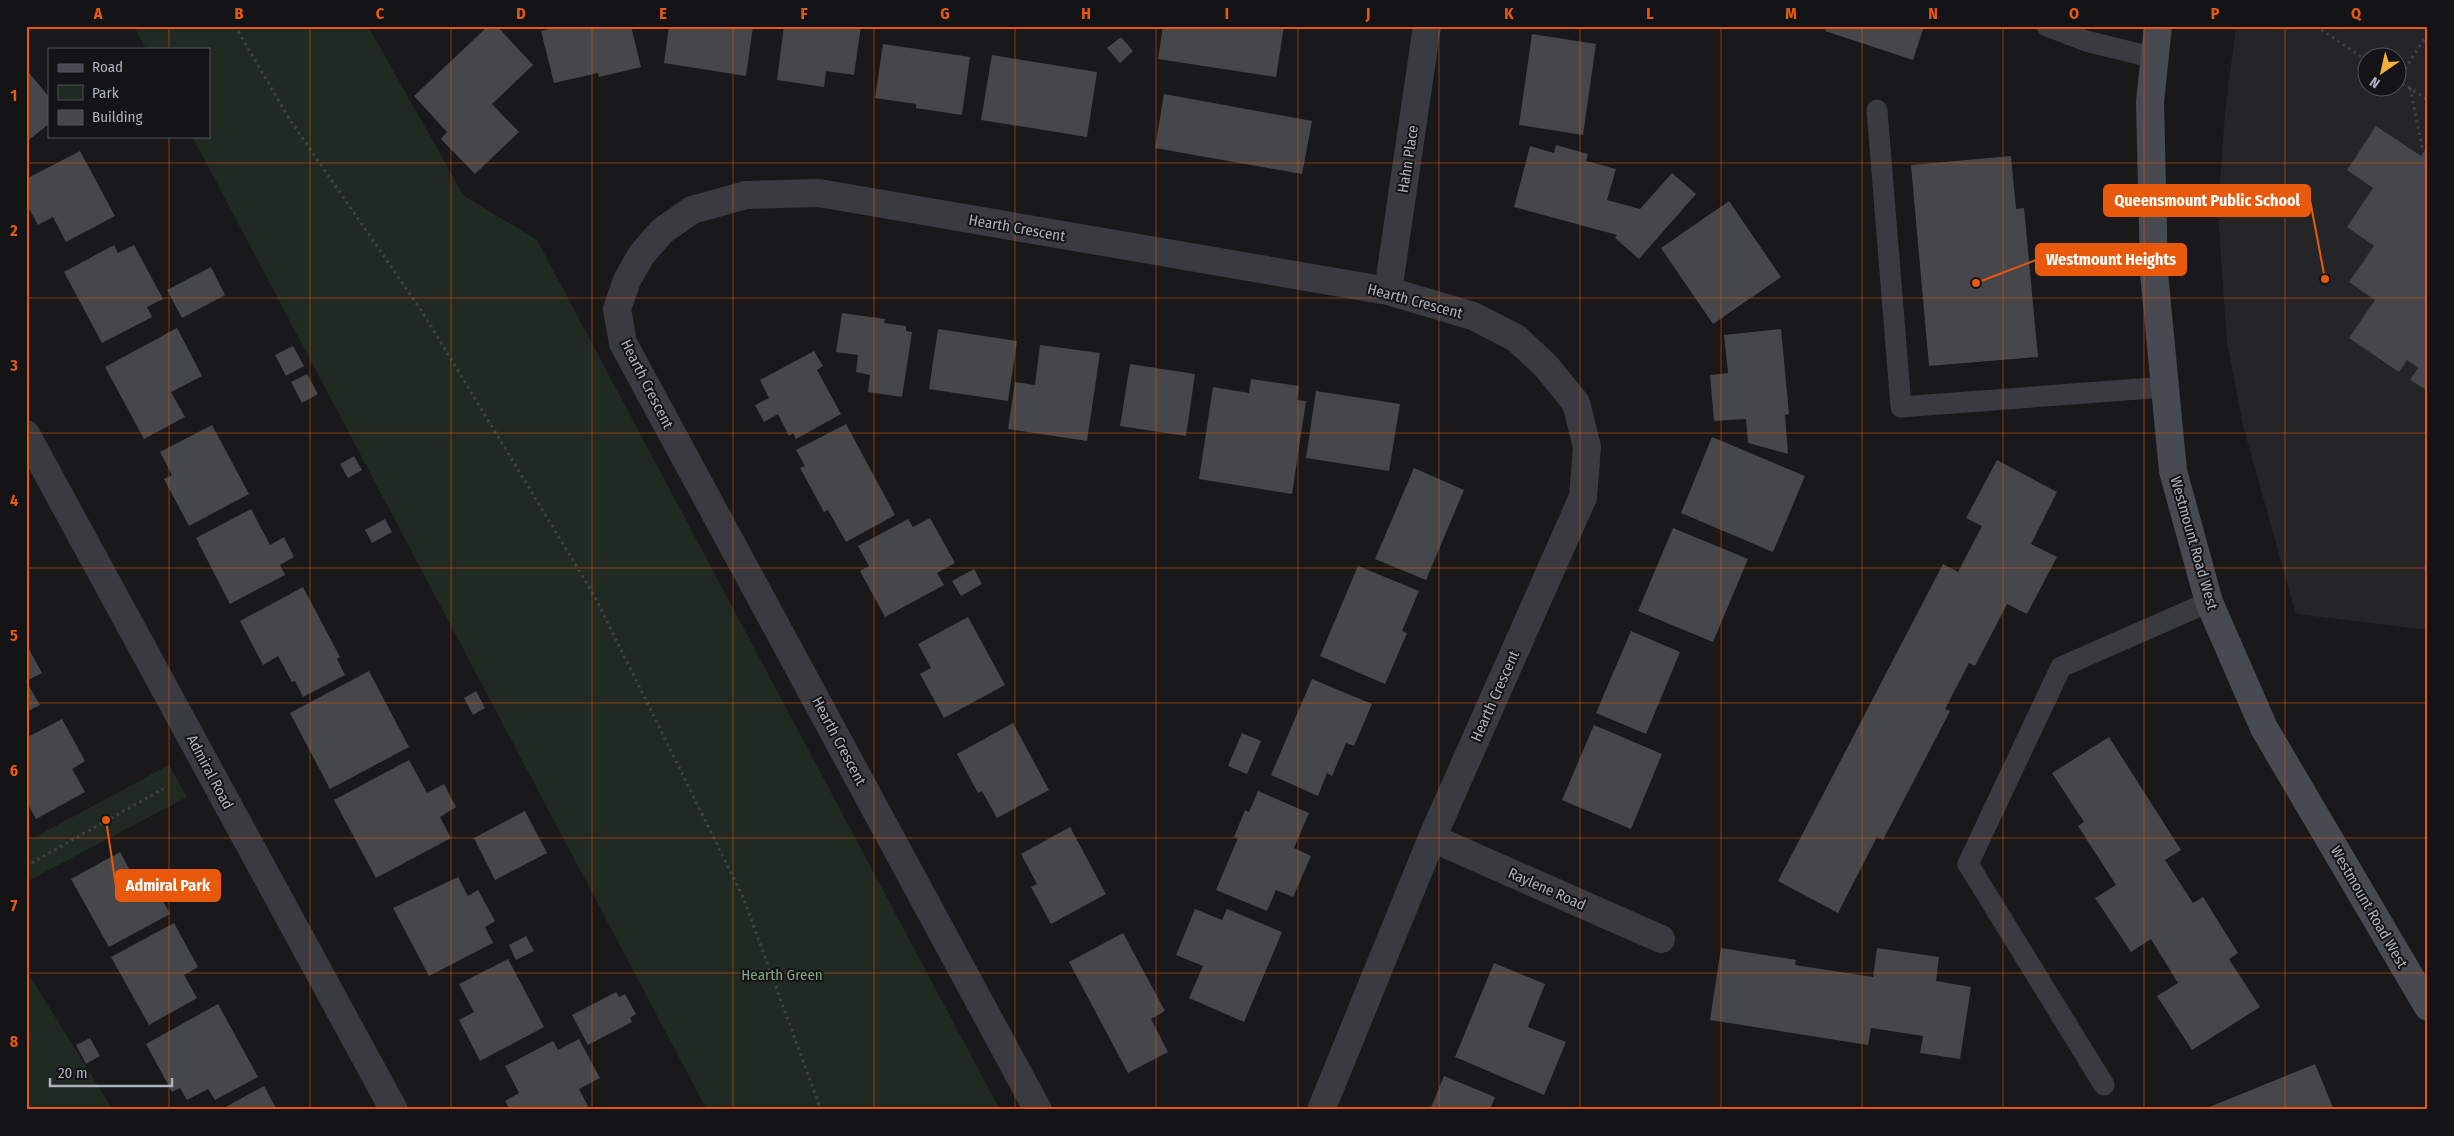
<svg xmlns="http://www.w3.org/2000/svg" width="2454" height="1136" font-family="'Fira Sans Condensed',sans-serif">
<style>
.built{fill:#252528;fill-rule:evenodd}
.green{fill:#212a22}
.building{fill:#46474b}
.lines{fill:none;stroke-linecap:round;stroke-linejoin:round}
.path{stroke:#404248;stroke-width:3;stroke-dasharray:2.5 4;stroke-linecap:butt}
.lane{stroke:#3a3b40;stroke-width:21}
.street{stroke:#3a3b40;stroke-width:28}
.secondary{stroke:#484a51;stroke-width:28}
.grid{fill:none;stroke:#e8590c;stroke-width:1;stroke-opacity:0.55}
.labels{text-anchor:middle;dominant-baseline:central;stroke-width:4;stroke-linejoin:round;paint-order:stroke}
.street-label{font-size:15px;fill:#acb1bb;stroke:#141416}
.park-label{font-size:15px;fill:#83a683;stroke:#141416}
.leader{fill:none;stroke:#e8590c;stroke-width:2}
.callout-dot{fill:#e8590c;stroke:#141416;stroke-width:2}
.callout{fill:#e8590c;stroke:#e8590c;stroke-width:2}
.callout-label{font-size:16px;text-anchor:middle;font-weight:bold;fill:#fff}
.neatline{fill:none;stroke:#e8590c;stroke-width:2}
.grid-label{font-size:16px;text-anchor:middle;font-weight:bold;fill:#e8590c}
</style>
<rect width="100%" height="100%" fill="#19191b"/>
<path class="built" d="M 2236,26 L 2428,26 L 2428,630 L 2296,614 L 2243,426 L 2227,342 L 2218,215 L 2225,112 ZM 2366,58 L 2396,58 L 2396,88 L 2366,88 Z"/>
<path class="green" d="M 134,26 L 368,26 L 464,196 L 537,240 L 1000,1110 L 707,1110 L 192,136 L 209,136 L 209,49 L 146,49 Z
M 169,765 L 187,797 L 26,882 L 26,842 Z
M 26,970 L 113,1110 L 26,1110 Z"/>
<path class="building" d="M 488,26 L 497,26 L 533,65 L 492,104 L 519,132 L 475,174 L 441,139 L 447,132 L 414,96 Z
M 561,26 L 631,26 L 641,67 L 599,77 L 598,73 L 554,83 L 541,31 Z
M 669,26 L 753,26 L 746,76 L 664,63 Z
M 784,26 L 861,26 L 854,75 L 826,71 L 824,87 L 777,80 Z
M 1163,26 L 1284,26 L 1276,77 L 1158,59 Z
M 1827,26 L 1924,26 L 1913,60 L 1825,31 Z
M 1532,34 L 1596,44 L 1583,135 L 1519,125 Z
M 1121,37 L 1133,51 L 1120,63 L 1107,48 Z
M 883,44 L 970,57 L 962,115 L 916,108 L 916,104 L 875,98 Z
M 992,55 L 1097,72 L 1087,137 L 981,120 Z
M 26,69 L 49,97 L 49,124 L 26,142 Z
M 1164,94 L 1312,121 L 1302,174 L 1155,148 Z
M 2376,126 L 2421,156 L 2428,146 L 2428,391 L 2410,380 L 2418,368 L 2407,360 L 2399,372 L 2349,338 L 2375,300 L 2349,282 L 2374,246 L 2347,227 L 2373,188 L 2347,170 Z
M 1556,145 L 1588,154 L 1586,161 L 1616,169 L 1607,200 L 1640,209 L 1672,173 L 1696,194 L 1639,259 L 1615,238 L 1617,235 L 1514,207 L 1530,146 L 1554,153 Z
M 80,151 L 115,216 L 66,242 L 53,217 L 38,225 L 26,203 L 26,179 Z
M 2011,156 L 2016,209 L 2024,208 L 2038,357 L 1929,366 L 1911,165 Z
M 1729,201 L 1781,277 L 1713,324 L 1661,248 Z
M 114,245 L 118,253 L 134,245 L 163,299 L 147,307 L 152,317 L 102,343 L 64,272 Z
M 211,267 L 225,295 L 182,318 L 167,290 Z
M 842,313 L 885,319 L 884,323 L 906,326 L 906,331 L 912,332 L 902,397 L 868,392 L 870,375 L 856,372 L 858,355 L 836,352 Z
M 177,328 L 202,376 L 171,392 L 185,417 L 144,439 L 105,367 Z
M 938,329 L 1017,341 L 1008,401 L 929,389 Z
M 1781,329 L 1789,414 L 1785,415 L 1788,454 L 1748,443 L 1746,419 L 1714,421 L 1710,375 L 1728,373 L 1724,335 Z
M 1040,345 L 1100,353 L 1087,441 L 1008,429 L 1015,382 L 1035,385 Z
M 293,346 L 304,366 L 286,376 L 275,355 Z
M 814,351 L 823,366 L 817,370 L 841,414 L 796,439 L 793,433 L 789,436 L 778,414 L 764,422 L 755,405 L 769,398 L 760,380 Z
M 1130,364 L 1195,374 L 1186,436 L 1120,426 Z
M 307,374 L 318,394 L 302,403 L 291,382 Z
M 1251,379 L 1299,386 L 1297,400 L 1306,401 L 1292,494 L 1199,479 L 1213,387 L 1249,393 Z
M 1316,391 L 1400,404 L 1389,471 L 1306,458 Z
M 846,424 L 895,515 L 846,542 L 828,510 L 824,512 L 800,468 L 805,466 L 796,450 Z
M 212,425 L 249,494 L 189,526 L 164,479 L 172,475 L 160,452 Z
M 1712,437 L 1805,476 L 1773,552 L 1681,513 Z
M 354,456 L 362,470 L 348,478 L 340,464 Z
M 1997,460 L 2057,492 L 2031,544 L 2057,557 L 2027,614 L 2007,604 L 1975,666 L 1969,663 L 1945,709 L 1950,711 L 1883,840 L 1877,837 L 1838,913 L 1778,881 L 1943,564 L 1958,572 L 1982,526 L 1966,518 Z
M 1414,468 L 1464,490 L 1426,580 L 1375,559 Z
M 251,509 L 270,545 L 284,537 L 294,557 L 280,565 L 285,575 L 230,604 L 196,538 Z
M 930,518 L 955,563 L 937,573 L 944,585 L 885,617 L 860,571 L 869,566 L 858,546 L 908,519 L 913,527 Z
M 385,519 L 392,532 L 372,543 L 365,530 Z
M 1673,528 L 1748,559 L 1713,642 L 1638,611 Z
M 1358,566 L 1419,591 L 1402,631 L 1407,633 L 1385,684 L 1320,656 Z
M 974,569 L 982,584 L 961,596 L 952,581 Z
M 303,587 L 340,657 L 337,659 L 345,675 L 303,697 L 295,681 L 292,682 L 278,656 L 263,665 L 240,621 Z
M 968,617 L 1005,685 L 944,718 L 920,674 L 931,668 L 918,644 Z
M 1631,631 L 1680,652 L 1646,734 L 1596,713 Z
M 26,644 L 42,673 L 26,681 L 40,705 L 26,712 Z
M 369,671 L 409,747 L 330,789 L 290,713 Z
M 1312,679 L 1372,704 L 1354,746 L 1346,743 L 1332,776 L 1327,773 L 1318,796 L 1271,775 Z
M 476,691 L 485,708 L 473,715 L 464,698 Z
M 62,719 L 85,761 L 72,769 L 85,792 L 36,819 L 26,801 L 26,738 Z
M 1013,723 L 1049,790 L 997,818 L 982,791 L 978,793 L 957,754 Z
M 1594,725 L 1662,754 L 1631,829 L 1562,800 Z
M 1242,733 L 1261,741 L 1247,774 L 1228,766 Z
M 2109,737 L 2181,850 L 2165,860 L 2193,903 L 2203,897 L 2238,953 L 2229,959 L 2260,1007 L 2192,1050 L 2157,996 L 2178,983 L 2151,939 L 2131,952 L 2095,898 L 2116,885 L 2078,826 L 2084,822 L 2052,773 Z
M 409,760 L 427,793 L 444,784 L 456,807 L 440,817 L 451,838 L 376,878 L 334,800 Z
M 1258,791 L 1309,813 L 1294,848 L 1311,856 L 1293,897 L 1276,890 L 1267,911 L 1216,890 L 1238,838 L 1234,837 L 1245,810 L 1249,812 Z
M 525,811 L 547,853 L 495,880 L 474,838 Z
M 1070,827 L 1106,894 L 1051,924 L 1031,887 L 1037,884 L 1021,854 Z
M 120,852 L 134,878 L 147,871 L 170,914 L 109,947 L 71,879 Z
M 458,877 L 468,896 L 478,890 L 495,921 L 485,927 L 493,943 L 429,976 L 393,908 Z
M 1195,909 L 1222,920 L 1227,909 L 1282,932 L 1244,1022 L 1189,998 L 1203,966 L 1176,955 Z
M 174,923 L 198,967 L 184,975 L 197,998 L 149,1025 L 111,957 Z
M 1123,933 L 1165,1011 L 1151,1019 L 1168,1052 L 1128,1073 L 1069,962 Z
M 526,936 L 534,951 L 516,960 L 509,945 Z
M 1721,948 L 1796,960 L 1795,965 L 1873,977 L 1877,948 L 1939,957 L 1936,981 L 1971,987 L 1960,1059 L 1920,1053 L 1923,1036 L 1871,1028 L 1868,1045 L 1710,1020 Z
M 508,959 L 544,1027 L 480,1061 L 459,1020 L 474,1012 L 459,984 Z
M 1494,963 L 1545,984 L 1528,1027 L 1566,1042 L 1544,1095 L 1455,1057 Z
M 616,992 L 619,997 L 625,994 L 636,1014 L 630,1018 L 632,1022 L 588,1045 L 572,1015 Z
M 218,1004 L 258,1077 L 215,1100 L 208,1089 L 187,1100 L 180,1088 L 172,1092 L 146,1044 Z
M 90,1038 L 100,1056 L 86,1064 L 76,1045 Z
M 579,1039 L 600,1078 L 579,1089 L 589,1108 L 510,1110 L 505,1101 L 519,1093 L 505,1066 L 553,1041 L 558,1050 Z
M 2315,1064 L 2334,1110 L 2202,1110 Z
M 1444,1076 L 1495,1097 L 1490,1110 L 1430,1110 Z
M 264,1086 L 277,1110 L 220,1110 Z"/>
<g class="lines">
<path class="path" d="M 235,26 L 290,120 L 423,313 L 594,595 L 743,897 L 821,1110
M 2316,26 L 2366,60
M 2397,80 L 2428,100
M 2398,80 L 2428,33
M 2410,88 L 2423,151
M 26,866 L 163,789"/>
<path class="lane" d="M 2047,26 L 2086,41 L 2155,58
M 1877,110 L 1901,407 L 2165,387
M 2104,1085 L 1968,864 L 2061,667 L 2209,602"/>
<path class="street" d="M 1388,291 L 1427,26
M 26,434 L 394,1110
M 1432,838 L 1661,939
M 1038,1110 L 623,343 L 617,309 L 627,280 L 642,254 L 662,231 L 692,210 L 746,195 L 819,193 L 1388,291 L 1473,316 L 1516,338 L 1546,366 L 1576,403 L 1587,447 L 1583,497 L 1432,838 L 1321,1110"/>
<path class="secondary" d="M 2158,26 L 2150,102 L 2154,273 L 2173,471 L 2209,602 L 2264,728 L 2428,1007"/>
</g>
<path class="grid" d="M 169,26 L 169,49M 310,26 L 310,1110M 451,26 L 451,1110M 592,26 L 592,1110M 733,26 L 733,1110M 874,26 L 874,1110M 1015,26 L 1015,1110M 1156,26 L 1156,1110M 1298,26 L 1298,1110M 1439,26 L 1439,1110M 1580,26 L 1580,1110M 1721,26 L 1721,1110M 1862,26 L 1862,1110M 2003,26 L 2003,1110M 2144,26 L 2144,1110M 2285,26 L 2285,1110M 169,136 L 169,1110M 26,163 L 2428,163M 26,298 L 2428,298M 26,433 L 2428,433M 26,568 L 2428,568M 26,703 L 2428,703M 26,838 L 2428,838M 26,973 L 2428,973"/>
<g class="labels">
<g class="street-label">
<text transform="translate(1408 159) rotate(-81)">Hahn Place</text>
<text transform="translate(1017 228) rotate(10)">Hearth Crescent</text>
<text transform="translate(1415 301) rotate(15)">Hearth Crescent</text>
<text transform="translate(647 384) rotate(63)">Hearth Crescent</text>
<text transform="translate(2194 543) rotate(74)">Westmount Road West</text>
<text transform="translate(1495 696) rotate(-66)">Hearth Crescent</text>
<text transform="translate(839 741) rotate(62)">Hearth Crescent</text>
<text transform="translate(210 772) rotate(62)">Admiral Road</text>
<text transform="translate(1547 889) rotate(24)">Raylene Road</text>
<text transform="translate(2369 907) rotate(60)">Westmount Road West</text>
</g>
<g class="park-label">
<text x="782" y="975">Hearth Green</text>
</g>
</g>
<path class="leader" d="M2325 279L2310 200M1976 283L2036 260M106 820L116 886"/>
<g class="callout-dot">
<circle cx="2325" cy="279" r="5"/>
<circle cx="1976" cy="283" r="5"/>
<circle cx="106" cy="820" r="5"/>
</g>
<g class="callout">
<rect x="2104" y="185" width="206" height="31" rx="5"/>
<rect x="2036" y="244" width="150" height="31" rx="5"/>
<rect x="116" y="870" width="104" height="31" rx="5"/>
</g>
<g class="callout-label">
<text x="2207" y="206">Queensmount Public School</text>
<text x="2111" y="265">Westmount Heights</text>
<text x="168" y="891">Admiral Park</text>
</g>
<rect width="2454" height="1136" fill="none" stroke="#141416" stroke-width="55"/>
<rect x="48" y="48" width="162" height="90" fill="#141416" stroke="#515358"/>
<rect x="58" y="64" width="25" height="8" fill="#484a51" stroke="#515358"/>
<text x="92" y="72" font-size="15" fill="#acb1bb">Road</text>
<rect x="58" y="85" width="25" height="15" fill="#212a22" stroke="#515358"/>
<text x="92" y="98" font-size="15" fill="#acb1bb">Park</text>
<rect x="58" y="110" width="25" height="15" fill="#46474b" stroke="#515358"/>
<text x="92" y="122" font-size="15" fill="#acb1bb">Building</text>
<g transform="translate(2382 72) rotate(214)"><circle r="24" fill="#141416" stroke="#515358"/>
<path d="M0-4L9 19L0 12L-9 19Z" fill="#f4ae39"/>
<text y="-8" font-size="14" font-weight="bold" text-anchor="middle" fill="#acb1bb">N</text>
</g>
<path d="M50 1078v8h122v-8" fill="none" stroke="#acb1bb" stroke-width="2.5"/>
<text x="58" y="1078" font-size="15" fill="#acb1bb" stroke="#141416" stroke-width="4" paint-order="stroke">20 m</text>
<rect x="28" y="28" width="2398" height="1080" class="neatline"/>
<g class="grid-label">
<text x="98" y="19">A</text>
<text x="239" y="19">B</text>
<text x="380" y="19">C</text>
<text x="521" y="19">D</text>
<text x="663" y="19">E</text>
<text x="804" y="19">F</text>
<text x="945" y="19">G</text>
<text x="1086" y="19">H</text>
<text x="1227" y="19">I</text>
<text x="1368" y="19">J</text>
<text x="1509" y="19">K</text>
<text x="1650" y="19">L</text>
<text x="1791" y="19">M</text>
<text x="1933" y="19">N</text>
<text x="2074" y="19">O</text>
<text x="2215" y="19">P</text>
<text x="2356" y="19">Q</text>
<text x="14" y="101">1</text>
<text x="14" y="236">2</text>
<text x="14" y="371">3</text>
<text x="14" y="506">4</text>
<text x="14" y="641">5</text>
<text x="14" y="776">6</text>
<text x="14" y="911">7</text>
<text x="14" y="1047">8</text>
</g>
</svg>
